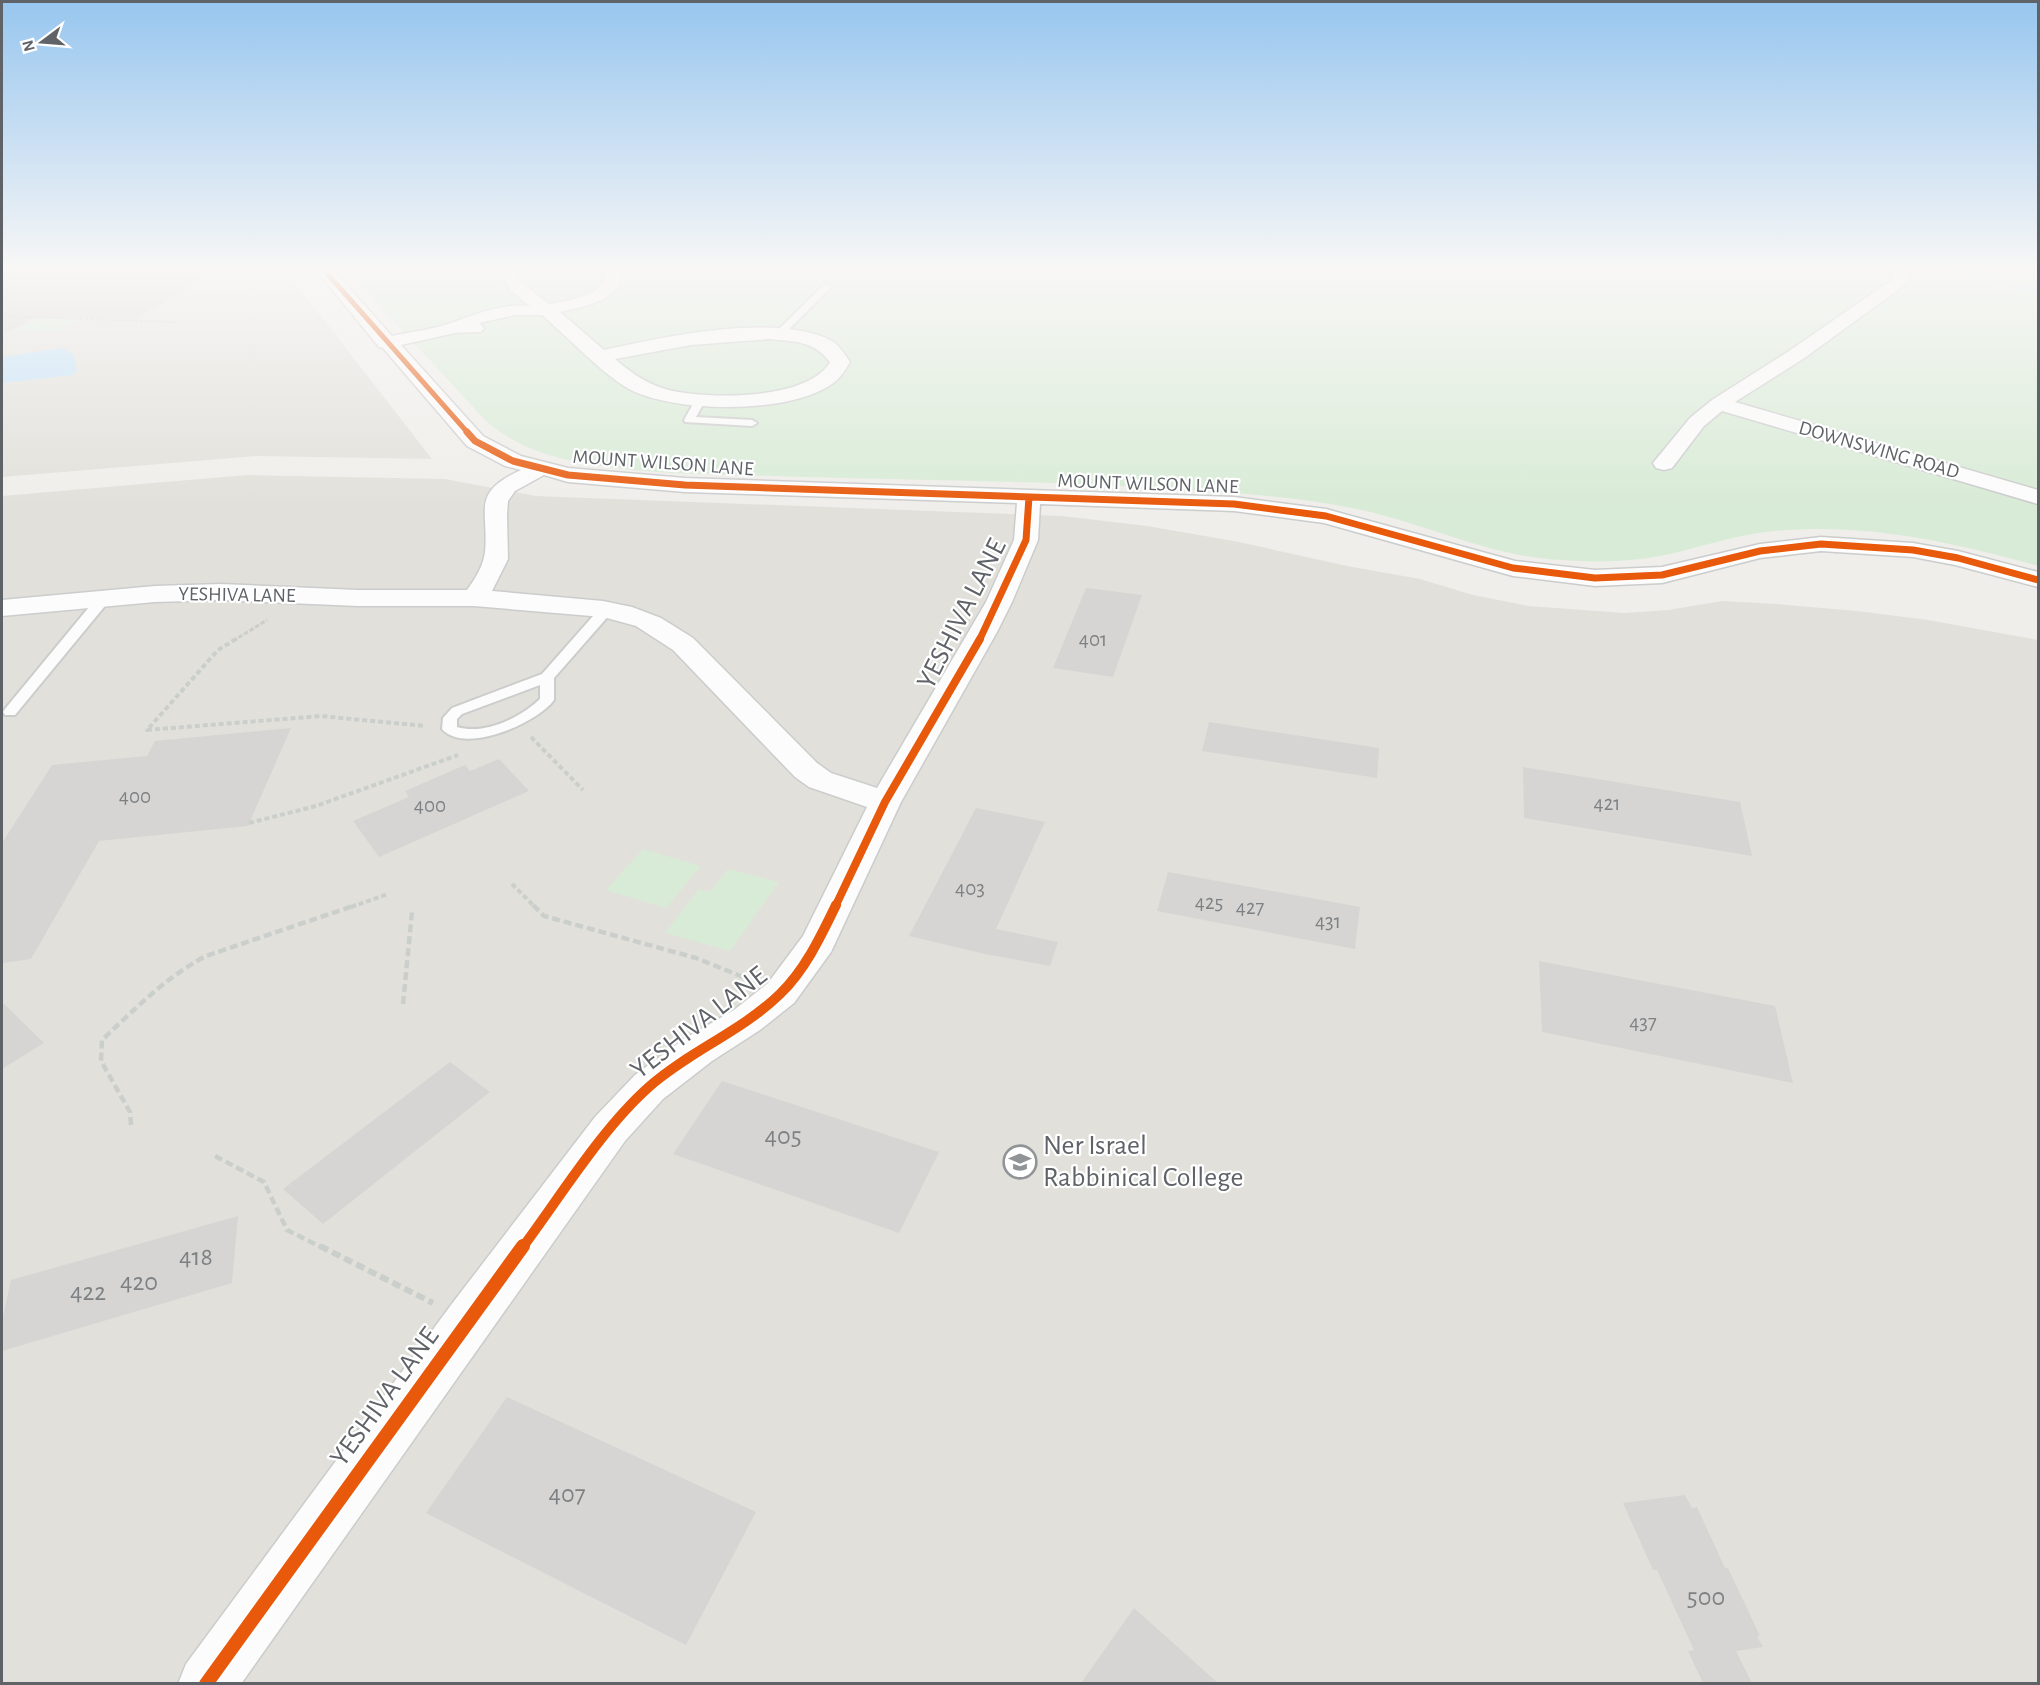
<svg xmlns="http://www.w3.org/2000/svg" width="2040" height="1685" font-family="'Alegreya Sans',sans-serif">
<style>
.education{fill:#e2e0da}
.green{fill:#d8ebd6}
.water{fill:#bfe0f9}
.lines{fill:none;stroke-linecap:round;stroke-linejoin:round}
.stream{fill:#bfe0f9;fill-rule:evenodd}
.building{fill:#d6d5d3}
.service-casing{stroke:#cbcccc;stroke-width:4}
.minor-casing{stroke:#cbcccc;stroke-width:3}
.path-far4{stroke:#cacfcc;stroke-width:2;stroke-dasharray:4 1.5;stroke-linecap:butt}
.path-far3{stroke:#cacfcc;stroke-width:3;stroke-dasharray:4.5 2;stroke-linecap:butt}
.path-far2{stroke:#cacfcc;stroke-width:4;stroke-dasharray:5 3;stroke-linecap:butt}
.path-far1{stroke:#cacfcc;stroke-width:4.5;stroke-dasharray:8 4;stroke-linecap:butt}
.path{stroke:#cacfcc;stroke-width:6;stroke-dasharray:9 4.5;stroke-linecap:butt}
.service{fill:#fdfcfc;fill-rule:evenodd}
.minor{fill:#fdfcfc;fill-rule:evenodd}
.cycleway-far4-casing{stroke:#fff;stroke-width:8}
.cycleway-far3-casing{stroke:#fff;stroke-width:10}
.cycleway-far2-casing{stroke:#fff;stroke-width:12}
.cycleway-far1-casing{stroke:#fff;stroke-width:14}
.cycleway-casing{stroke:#fff;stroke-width:17}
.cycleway-far4{stroke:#e8590c;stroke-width:5}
.cycleway-far3{stroke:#e8590c;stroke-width:7}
.cycleway-far2{stroke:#e8590c;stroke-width:8}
.cycleway-far1{stroke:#e8590c;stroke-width:10}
.cycleway{stroke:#e8590c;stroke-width:14}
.labels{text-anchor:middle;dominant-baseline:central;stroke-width:4.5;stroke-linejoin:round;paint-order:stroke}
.far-street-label{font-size:20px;fill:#5f6368;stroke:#fff}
.number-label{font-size:21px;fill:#7e8184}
.near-number-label{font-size:26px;fill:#7e8184}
.near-street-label{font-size:28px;fill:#5f6368;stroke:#fff}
.near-poi-label{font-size:28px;fill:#5f6368;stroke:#fff;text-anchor:start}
</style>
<rect width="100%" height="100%" fill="#efeeea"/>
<path class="education" d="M 2,271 L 286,271 L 432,459 L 257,456 L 2,477 Z
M 247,475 L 445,479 L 536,496 L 1062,516 L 1147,526 L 1239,542 L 1347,566 L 1420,579 L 1473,595 L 1528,606 L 1624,613 L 1668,610 L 1722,601 L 1776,604 L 1857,611 L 1928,620 L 2038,640 L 2038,1683 L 2,1684 L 2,496 Z"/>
<path class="green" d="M 347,271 L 2038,271 L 2038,566 C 1950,541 1858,521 1765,532 C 1723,537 1683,554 1641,559 C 1615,562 1588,562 1562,560 C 1504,558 1448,534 1393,518 C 1345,504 1295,498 1245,494 C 1097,481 948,481 801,477 C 726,474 636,476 564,459 C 535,452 509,441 486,421 Z
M 39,318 L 80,320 L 57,332 L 16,331 Z
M 643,849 L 701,866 L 666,908 L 606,890 Z
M 728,869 L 779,882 L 730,951 L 665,933 L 699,889 L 710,892 Z"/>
<path class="water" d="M 62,348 L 73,354 L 77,370 L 73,375 L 2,383 L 2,357 Z"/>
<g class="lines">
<path class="stream" d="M 1964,271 L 1972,271 L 2038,291 L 2038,295 Z"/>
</g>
<path class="building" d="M 2,271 L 215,271 L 135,319 L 37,316 L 2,335 Z
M 1086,588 L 1142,595 L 1113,677 L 1053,668 Z
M 1209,722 L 1379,748 L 1377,778 L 1202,751 Z
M 291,728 L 248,826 L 99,841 L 31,959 L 2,963 L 2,843 L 52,765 L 147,756 L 155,741 Z
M 499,759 L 529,791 L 379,857 L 353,821 L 409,797 L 405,791 L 465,765 L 470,771 Z
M 1523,767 L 1740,802 L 1752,856 L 1524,818 Z
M 976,808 L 1045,822 L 996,929 L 1058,942 L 1050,966 L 985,954 L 909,936 Z
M 1168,872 L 1360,907 L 1355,949 L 1157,911 Z
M 1539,961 L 1775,1006 L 1793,1083 L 1542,1032 Z
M 2,1002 L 44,1043 L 2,1069 Z
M 450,1062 L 490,1092 L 323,1224 L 283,1189 Z
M 722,1081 L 939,1152 L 899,1233 L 673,1154 Z
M 238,1216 L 232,1283 L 2,1351 L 2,1321 L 11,1280 Z
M 507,1397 L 756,1512 L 686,1645 L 426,1513 Z
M 1685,1495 L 1692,1508 L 1697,1507 L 1725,1568 L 1728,1568 L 1760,1636 L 1757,1636 L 1763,1647 L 1736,1651 L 1752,1683 L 1703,1683 L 1688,1651 L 1694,1650 L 1657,1570 L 1653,1570 L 1623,1503 Z
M 1134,1608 L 1218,1683 L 1081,1683 Z"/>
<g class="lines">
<g class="service-casing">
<path id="service" d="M 825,284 L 832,286 L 782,336 L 776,336 L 776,332 Z
M 701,396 L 706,399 L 696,417 L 752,420 L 757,423 L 752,426 L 685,422 L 684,420 L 697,397 Z
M 104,594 L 110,598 L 109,601 L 15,715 L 5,715 L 3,712 L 5,709 L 99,595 Z
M 606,606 L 613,610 L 611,613 L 554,678 L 554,700 C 537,723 465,755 442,729 L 443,718 L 452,708 L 542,674 L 601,607 ZM 540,685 L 540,699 C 520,718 485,735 457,727 L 457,719 L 462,714 Z"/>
</g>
<g class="minor-casing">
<path id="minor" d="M 317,271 L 334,271 L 392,336 C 410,332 430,330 448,324 C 475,315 500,303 530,306 L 510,290 L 499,271 L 515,271 L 522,283 L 549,304 C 567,301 600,296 606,277 L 602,271 L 620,271 L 623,276 C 616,302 583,307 560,312 L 604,350 C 663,337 777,312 832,341 C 839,345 845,355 850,362 C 844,372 839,380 829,386 C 786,414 674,413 629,389 C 601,373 568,337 542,315 L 516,315 L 479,323 L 484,328 L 481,332 L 455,333 L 401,345 L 483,436 L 521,456 L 568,468 L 685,478 L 1234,497 L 1326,509 L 1515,561 L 1595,570 L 1662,567 L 1760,544 L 1821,537 L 1913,543 L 1958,551 L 2038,572 L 2038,587 L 1955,565 L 1913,557 L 1821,551 L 1760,558 L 1662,583 L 1595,586 L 1513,576 L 1324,523 L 1234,511 L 1040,504 L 1038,540 L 1012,602 L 997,632 L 901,802 L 831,952 L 794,1003 L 760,1030 L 712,1061 L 663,1099 L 625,1141 L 241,1684 L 178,1684 L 186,1664 L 451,1305 L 595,1117 L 635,1075 L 684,1039 L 734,1010 L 768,983 L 803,936 L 867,807 L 809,787 L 795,777 L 673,650 L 636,626 L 603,617 L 474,606 L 358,606 L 221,600 L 155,602 L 2,616 L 2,600 L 155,586 L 221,584 L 358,590 L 467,590 C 475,579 483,567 485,552 C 489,509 470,493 521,470 L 505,466 L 467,446 L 383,348 L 379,347 ZM 769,339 C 795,342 813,340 830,362 C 808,401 704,400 665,389 C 645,383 630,372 615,359 L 691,345 ZM 544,475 L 568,482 L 685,492 L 1017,503 L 1014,540 L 986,602 L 877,788 L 831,773 L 817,763 L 693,638 L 661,618 L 632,607 L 603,601 L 492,591 L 508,559 L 507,515 L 508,501 L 515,491 Z
M 1891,271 L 1907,271 L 1910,281 L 1803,359 L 1735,402 L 2038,490 L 2038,504 L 1722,411 L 1704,426 L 1672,468 L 1664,470 L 1656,468 L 1653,463 L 1690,418 L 1712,400 L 1789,351 L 1893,279 Z"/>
</g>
<path class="path-far4" d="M 2,316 L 175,322"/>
<path class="path-far3" d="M 233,641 L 267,620"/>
<path class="path-far2" d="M 236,639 L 218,650 L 147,730 L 321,716 L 426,726
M 531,737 L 583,790
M 249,823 L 316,806 L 458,755
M 512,884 L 535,907
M 351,907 L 388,894"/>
<path class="path-far1" d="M 533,905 L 544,916 L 696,958 L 748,979
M 403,1004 L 412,912
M 131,1125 L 130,1112 L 101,1061 L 102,1040 C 135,1009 166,977 206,956 L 356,905
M 215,1156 L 264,1182 L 287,1230 L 323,1248"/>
<path class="path" d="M 320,1246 L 433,1303"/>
<use href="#service" class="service"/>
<use href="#minor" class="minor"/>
<g class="cycleway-far4-casing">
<path id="cycleway-far4" d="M 325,271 L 468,433"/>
</g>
<g class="cycleway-far3-casing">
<path id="cycleway-far3" d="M 467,432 L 475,441 L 513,461 L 568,475 L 685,485 L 1234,504 L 1326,516 L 1513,568 L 1595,578 L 1662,575 L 1760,551 L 1821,544 L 1913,550 L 1958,558 L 2038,580
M 979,641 L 1026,540 L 1029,497"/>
</g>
<g class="cycleway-far2-casing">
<path id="cycleway-far2" d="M 835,907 L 885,802 L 980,639"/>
</g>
<g class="cycleway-far1-casing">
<path id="cycleway-far1" d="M 522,1248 C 560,1197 603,1127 650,1086 C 690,1051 742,1031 780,994 C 805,970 821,936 836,905"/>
</g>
<g class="cycleway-casing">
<path id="cycleway" d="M 206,1684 L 523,1246"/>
</g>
<use href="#cycleway-far4" class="cycleway-far4"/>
<use href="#cycleway-far3" class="cycleway-far3"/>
<use href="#cycleway-far2" class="cycleway-far2"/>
<use href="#cycleway-far1" class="cycleway-far1"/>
<use href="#cycleway" class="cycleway"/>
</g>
<linearGradient id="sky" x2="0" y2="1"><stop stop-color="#97c6ef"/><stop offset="0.53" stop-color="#f8f7f6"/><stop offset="1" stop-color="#f8f7f6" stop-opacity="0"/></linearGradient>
<rect width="2040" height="507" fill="url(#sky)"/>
<defs>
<g id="university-ring" transform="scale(1.725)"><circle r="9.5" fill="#fff" stroke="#919496" stroke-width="1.5"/><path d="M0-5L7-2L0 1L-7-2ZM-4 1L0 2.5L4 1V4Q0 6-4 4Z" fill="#919496"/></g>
</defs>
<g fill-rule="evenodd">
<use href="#university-ring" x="1020" y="1162"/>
</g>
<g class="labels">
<g class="far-street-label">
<text transform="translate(1879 450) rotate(16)">DOWNSWING ROAD</text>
<text transform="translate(663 463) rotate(4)">MOUNT WILSON LANE</text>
<text transform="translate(1148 484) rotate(2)">MOUNT WILSON LANE</text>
<text transform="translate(237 595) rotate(1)">YESHIVA LANE</text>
</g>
<g class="number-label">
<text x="1093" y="639">401</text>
<text x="135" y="796">400</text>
<text x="1607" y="803">421</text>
<text x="430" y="805">400</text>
<text x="970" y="888">403</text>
<text x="1209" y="902">425</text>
<text x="1250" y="907">427</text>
<text x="1328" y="921">431</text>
<text x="1643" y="1022">437</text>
</g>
<g class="near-number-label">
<text x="783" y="1136">405</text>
<text x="196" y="1257">418</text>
<text x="139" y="1282">420</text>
<text x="88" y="1292">422</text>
<text x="567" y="1494">407</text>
<text x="1706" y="1597">500</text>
</g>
<g class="near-street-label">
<text transform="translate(962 614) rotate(-63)">YESHIVA LANE</text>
<text transform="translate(699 1023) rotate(-38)">YESHIVA LANE</text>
<text transform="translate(385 1397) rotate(-54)">YESHIVA LANE</text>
</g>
<g class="near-poi-label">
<text x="1043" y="1146">Ner Israel<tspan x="1043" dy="32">Rabbinical College</tspan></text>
</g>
</g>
<rect width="2040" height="1685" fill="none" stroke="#5f6368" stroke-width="6"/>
<g transform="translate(42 42) rotate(254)" stroke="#ffffff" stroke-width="4.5" paint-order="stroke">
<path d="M0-4.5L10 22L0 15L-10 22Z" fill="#5f6368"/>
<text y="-9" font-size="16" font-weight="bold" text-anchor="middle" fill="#5f6368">N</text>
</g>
</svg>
